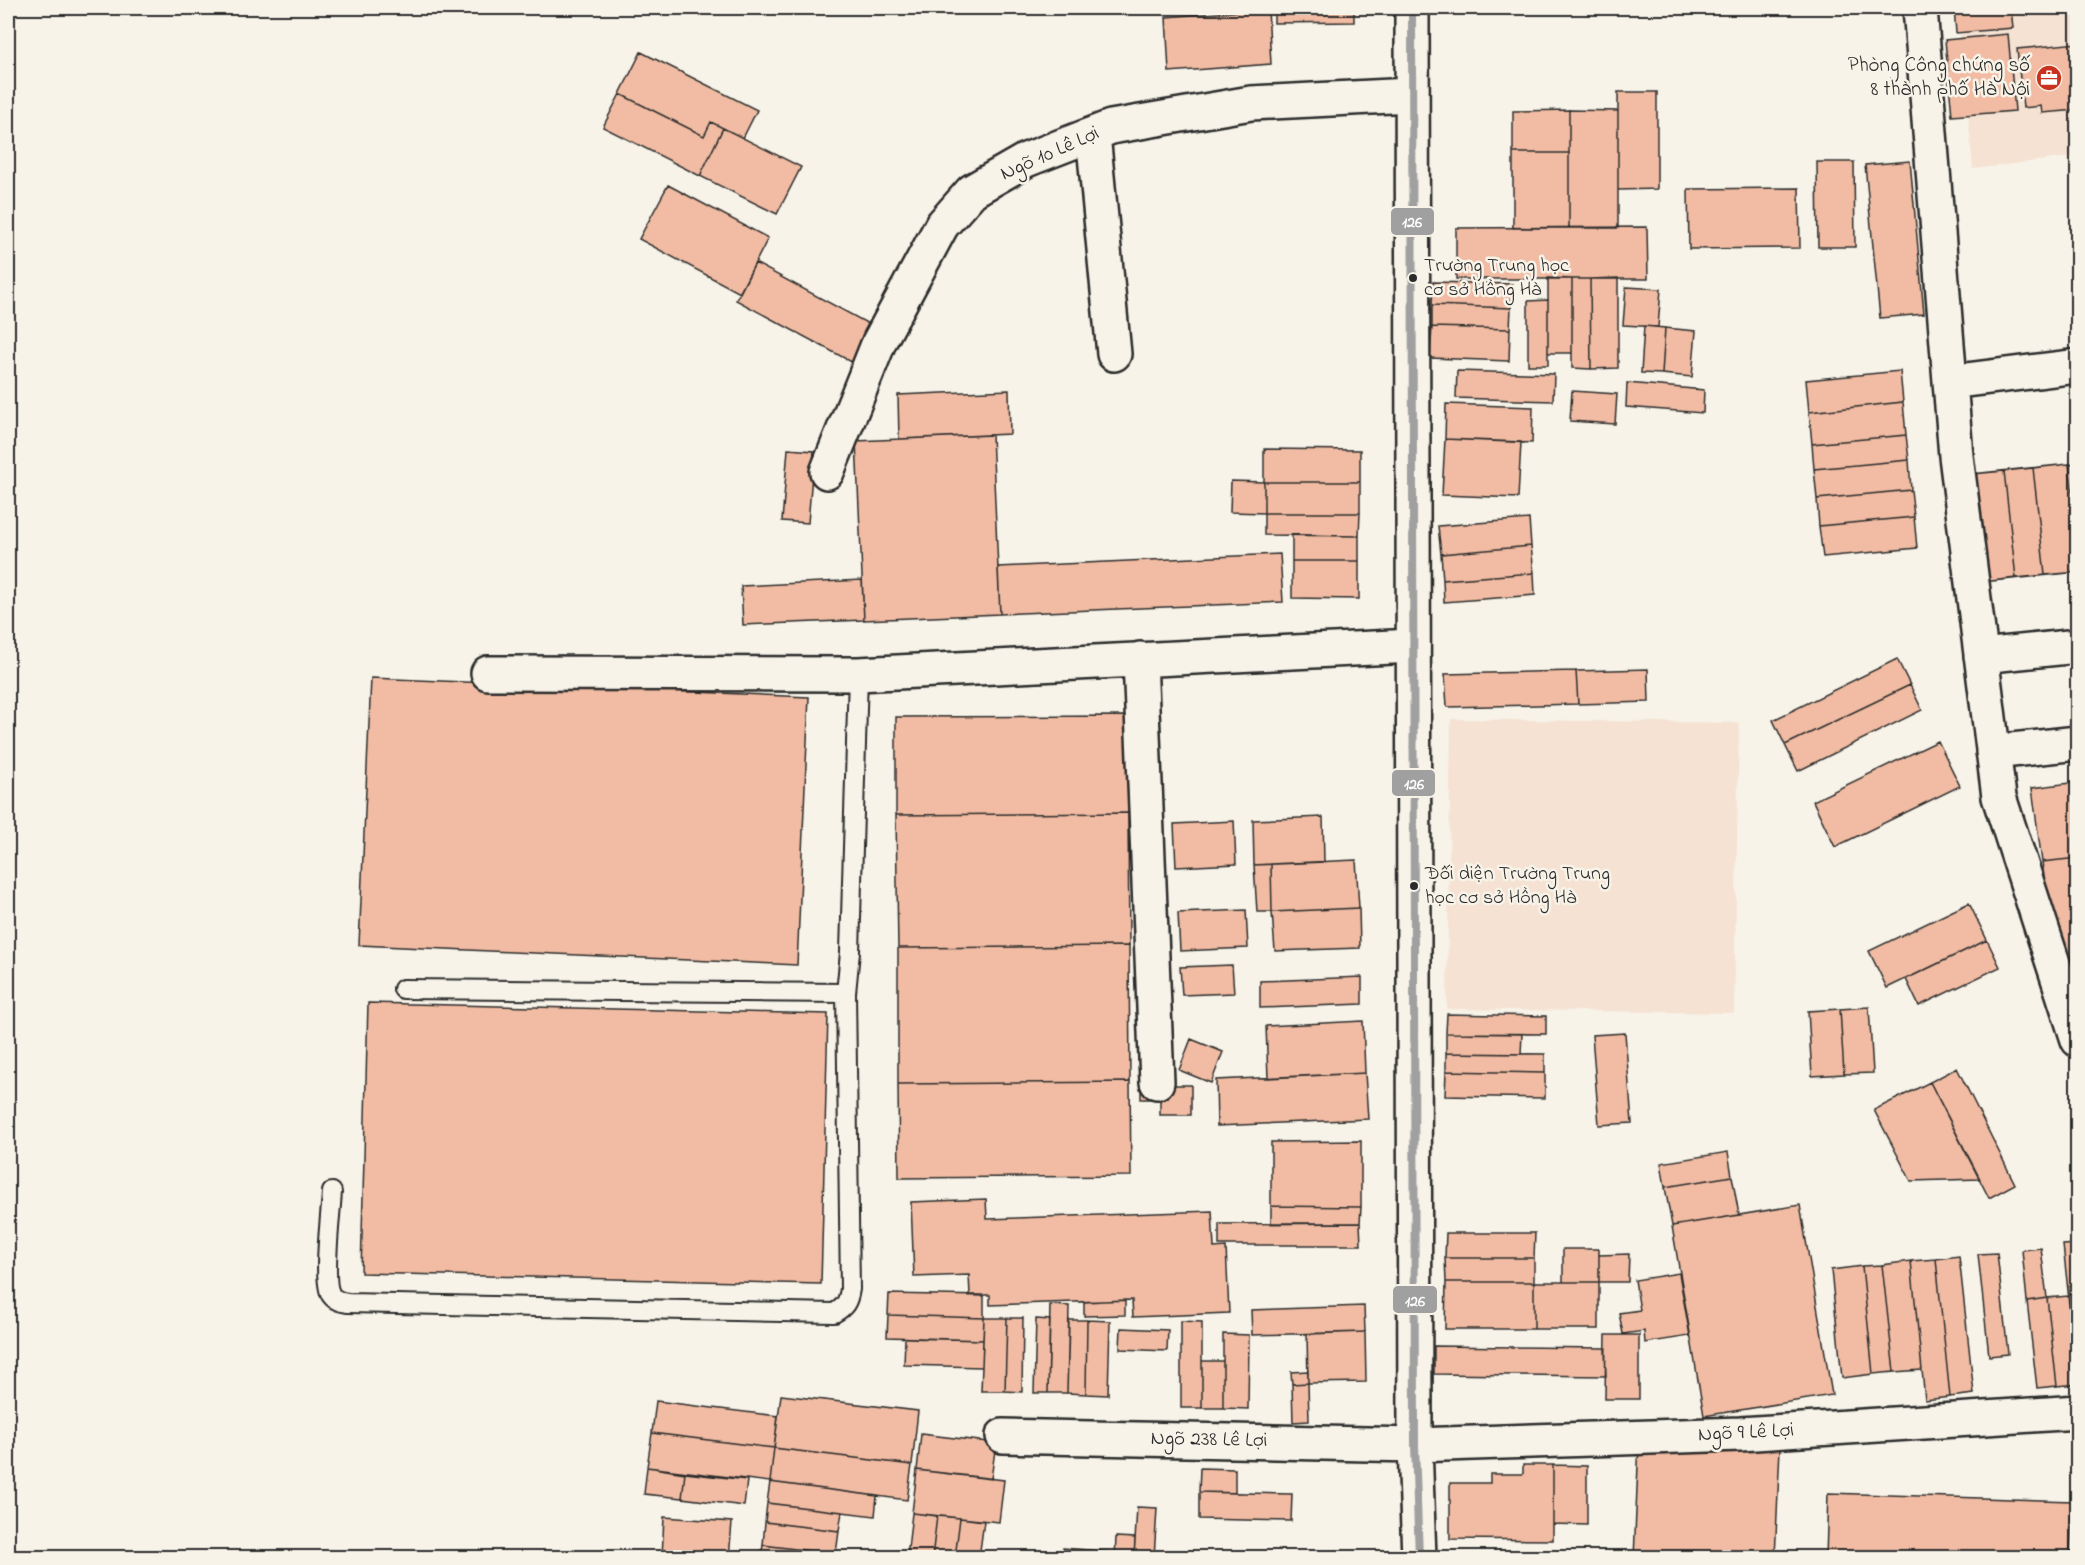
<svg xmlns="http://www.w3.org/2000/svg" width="2085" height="1565" font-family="'Indie Flower',sans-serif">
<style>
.built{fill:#f5e2d3}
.building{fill:#f1bca3;stroke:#2b2b2b;stroke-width:1.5}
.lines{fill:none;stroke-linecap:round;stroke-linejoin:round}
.service-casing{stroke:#2b2b2b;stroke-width:22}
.minor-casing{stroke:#2b2b2b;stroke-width:38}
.secondary-casing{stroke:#2b2b2b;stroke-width:38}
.service{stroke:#f7f3e8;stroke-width:18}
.minor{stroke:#f7f3e8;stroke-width:33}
.secondary{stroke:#f7f3e8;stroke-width:33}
.bus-1-casing{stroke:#f7f3e8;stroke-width:12}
.bus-1{stroke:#a0a0a0;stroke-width:8}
.bus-dot{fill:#2b2b2b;stroke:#f7f3e8;stroke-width:2}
.labels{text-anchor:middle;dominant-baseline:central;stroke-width:5;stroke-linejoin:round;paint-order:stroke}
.bus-label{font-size:20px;fill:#2b2b2b;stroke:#f7f3e8;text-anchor:start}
.poi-label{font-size:21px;fill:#2b2b2b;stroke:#f7f3e8;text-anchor:end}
.street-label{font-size:21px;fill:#2b2b2b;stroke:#f7f3e8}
.line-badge{stroke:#f7f3e8;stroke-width:2}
.badge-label{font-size:16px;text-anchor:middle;font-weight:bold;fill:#fff}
</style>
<rect width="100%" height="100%" fill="#f7f3e8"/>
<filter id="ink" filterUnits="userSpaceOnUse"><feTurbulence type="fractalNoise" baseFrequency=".0167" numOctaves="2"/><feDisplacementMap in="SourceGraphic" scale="12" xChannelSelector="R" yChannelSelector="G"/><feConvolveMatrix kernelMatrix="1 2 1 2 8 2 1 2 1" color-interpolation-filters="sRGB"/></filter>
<g filter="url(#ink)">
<path class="built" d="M 1958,8 L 2077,8 L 2077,156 L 1973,169 Z
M 1451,719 L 1739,723 L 1734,1013 L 1447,1009 Z"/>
<path class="building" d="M 1274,8 L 1354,8 L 1354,22 L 1274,23 Z
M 1954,8 L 2011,8 L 2013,28 L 1956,33 Z
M 1268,9 L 1271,64 L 1169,72 L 1166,17 Z
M 2008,34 L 2015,111 L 1952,116 L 1945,40 Z
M 2078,43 L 2078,110 L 2042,113 L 2041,106 L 2023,108 L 2017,49 Z
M 641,52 L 757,110 L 743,138 L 711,122 L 704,136 L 620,94 Z
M 1618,92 L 1657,92 L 1657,189 L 1618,190 Z
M 620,94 L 704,136 L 711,122 L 723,128 L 700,176 L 603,127 Z
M 1569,110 L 1569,153 L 1513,153 L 1513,111 Z
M 1569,110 L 1618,111 L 1618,228 L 1569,228 Z
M 723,128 L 801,167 L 777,214 L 700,176 Z
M 1513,153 L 1569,153 L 1569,228 L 1513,228 Z
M 1910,161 L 1924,314 L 1880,318 L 1865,165 Z
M 1817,162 L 1854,162 L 1855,247 L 1818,247 Z
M 668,185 L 768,238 L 740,293 L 639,239 Z
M 1799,188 L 1800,248 L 1689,249 L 1688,189 Z
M 1647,227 L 1648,279 L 1456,279 L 1456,228 Z
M 755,263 L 880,330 L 861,367 L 736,300 Z
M 1548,278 L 1572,279 L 1572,353 L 1548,353 Z
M 1618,278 L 1618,368 L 1591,369 L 1590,279 Z
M 1572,279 L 1590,279 L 1591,369 L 1572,368 Z
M 1433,282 L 1512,284 L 1511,308 L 1432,305 Z
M 1626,287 L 1661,289 L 1658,327 L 1623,325 Z
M 1548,300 L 1548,365 L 1528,365 L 1528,301 Z
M 1432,305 L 1511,308 L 1510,329 L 1432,327 Z
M 1644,326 L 1665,328 L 1662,374 L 1641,373 Z
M 1432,327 L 1510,329 L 1509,361 L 1430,358 Z
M 1665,328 L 1696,331 L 1692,377 L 1662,374 Z
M 1457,371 L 1554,374 L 1553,401 L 1456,398 Z
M 1900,371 L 1903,402 L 1809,412 L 1806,380 Z
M 1627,383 L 1704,390 L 1703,413 L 1626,407 Z
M 1009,390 L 1010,434 L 899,439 L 898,395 Z
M 1572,391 L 1617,394 L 1615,424 L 1570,421 Z
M 1903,402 L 1906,435 L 1812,444 L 1809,412 Z
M 1446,404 L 1533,407 L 1532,443 L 1445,439 Z
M 992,435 L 1000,614 L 864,620 L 856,441 Z
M 1906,435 L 1909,460 L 1814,469 L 1812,444 Z
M 1445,439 L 1521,442 L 1518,498 L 1442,495 Z
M 788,449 L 814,451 L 808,523 L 782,521 Z
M 1264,449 L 1360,450 L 1360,482 L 1264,482 Z
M 1909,460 L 1911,490 L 1817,499 L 1814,469 Z
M 2078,463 L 2078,540 L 2069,464 Z
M 2078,463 L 2078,572 L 1983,582 L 1972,474 Z
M 2069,464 L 2078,540 L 2078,572 L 2045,575 L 2033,468 Z
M 2033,468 L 2045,575 L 2016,578 L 2004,471 Z
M 2004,471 L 2016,578 L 1983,582 L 1972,474 Z
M 1231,481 L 1264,482 L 1264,513 L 1230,512 Z
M 1264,482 L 1360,482 L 1360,513 L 1264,513 Z
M 1911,490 L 1914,517 L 1819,526 L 1817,499 Z
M 1264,513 L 1360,513 L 1359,536 L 1264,535 Z
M 1914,517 L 1917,548 L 1823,557 L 1819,526 Z
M 1529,519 L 1531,546 L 1441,554 L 1438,526 Z
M 1292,535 L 1359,536 L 1359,561 L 1292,561 Z
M 1531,546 L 1534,573 L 1443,580 L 1441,554 Z
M 1280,554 L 1283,602 L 1000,614 L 998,567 Z
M 1292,561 L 1359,561 L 1359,599 L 1292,598 Z
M 1534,573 L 1535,595 L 1444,602 L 1443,580 Z
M 862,580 L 864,620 L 743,625 L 741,586 Z
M 1897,659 L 1910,685 L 1785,745 L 1773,720 Z
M 1648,669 L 1649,702 L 1578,704 L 1576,671 Z
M 1576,671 L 1578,704 L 1447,707 L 1445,674 Z
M 371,678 L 809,697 L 797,965 L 359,945 Z
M 1910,685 L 1922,710 L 1798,771 L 1785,745 Z
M 1127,716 L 1128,813 L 896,815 L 896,717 Z
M 1938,741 L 1960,786 L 1835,847 L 1813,801 Z
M 2078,782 L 2078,858 L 2042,862 L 2032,788 Z
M 2078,782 L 2078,858 L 2042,862 L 2032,788 Z
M 1128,813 L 1129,946 L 898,948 L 896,815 Z
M 1323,817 L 1324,862 L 1254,865 L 1253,820 Z
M 1234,821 L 1236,864 L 1176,867 L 1174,824 Z
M 2078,858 L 2078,957 L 2056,960 L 2042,862 Z
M 1356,860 L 1359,908 L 1272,912 L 1271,864 Z
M 1271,864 L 1272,912 L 1257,912 L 1254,865 Z
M 1969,903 L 1987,940 L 1887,988 L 1869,951 Z
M 1359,908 L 1360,948 L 1275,951 L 1272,912 Z
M 1246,910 L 1248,948 L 1180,951 L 1178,913 Z
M 1987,940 L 2000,967 L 1919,1006 L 1906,979 Z
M 1129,946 L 1130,1082 L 898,1084 L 898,948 Z
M 1232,965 L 1234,993 L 1182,995 L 1180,967 Z
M 1362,977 L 1362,1004 L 1260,1008 L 1260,981 Z
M 368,1003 L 828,1014 L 821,1284 L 361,1273 Z
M 1869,1007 L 1873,1073 L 1844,1074 L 1840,1009 Z
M 1840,1009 L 1844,1074 L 1812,1076 L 1808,1011 Z
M 1447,1014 L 1546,1016 L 1546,1034 L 1446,1033 Z
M 1363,1021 L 1365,1073 L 1268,1078 L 1266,1026 Z
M 1446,1033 L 1522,1034 L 1521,1054 L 1446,1053 Z
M 1625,1033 L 1632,1123 L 1599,1125 L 1592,1035 Z
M 1191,1039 L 1223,1052 L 1211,1083 L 1179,1070 Z
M 1446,1053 L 1545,1054 L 1545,1073 L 1446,1071 Z
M 1957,1068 L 2015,1184 L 1989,1198 L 1930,1082 Z
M 1446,1071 L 1545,1073 L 1545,1098 L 1445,1096 Z
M 1365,1073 L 1368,1119 L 1217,1126 L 1216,1080 Z
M 1130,1082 L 1131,1176 L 899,1178 L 898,1084 Z
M 1930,1082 L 1980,1179 L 1911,1181 L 1874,1110 Z
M 1141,1085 L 1191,1085 L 1191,1115 L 1160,1115 L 1160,1099 L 1141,1099 Z
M 1361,1141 L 1361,1207 L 1271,1206 L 1271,1142 Z
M 1728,1152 L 1732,1176 L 1665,1187 L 1661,1163 Z
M 1732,1176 L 1739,1215 L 1672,1226 L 1665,1187 Z
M 986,1199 L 987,1219 L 1212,1211 L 1214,1248 L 1226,1247 L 1229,1313 L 1133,1317 L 1132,1300 L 990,1305 L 990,1295 L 970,1295 L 969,1275 L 914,1277 L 911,1202 Z
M 1800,1205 L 1832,1395 L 1704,1416 L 1672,1226 Z
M 1271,1206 L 1361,1207 L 1360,1223 L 1271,1223 Z
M 1360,1223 L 1361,1245 L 1219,1245 L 1219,1224 Z
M 1446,1233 L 1535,1233 L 1534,1258 L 1445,1258 Z
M 2078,1244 L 2078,1382 L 2063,1245 Z
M 2041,1248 L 2047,1298 L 2027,1301 L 2022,1250 Z
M 1563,1249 L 1599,1249 L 1599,1282 L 1563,1282 Z
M 1997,1253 L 2008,1354 L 1989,1356 L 1978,1254 Z
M 1629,1254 L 1628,1282 L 1599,1282 L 1599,1255 Z
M 1959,1256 L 1974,1394 L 1950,1397 L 1936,1259 Z
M 1445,1258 L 1534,1258 L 1534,1282 L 1446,1282 Z
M 1936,1259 L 1950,1397 L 1925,1400 L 1911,1261 Z
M 1911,1261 L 1922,1370 L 1894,1372 L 1882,1265 Z
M 1882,1265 L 1894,1372 L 1873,1374 L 1862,1266 Z
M 1862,1266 L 1873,1374 L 1842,1378 L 1831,1270 Z
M 1679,1273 L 1690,1336 L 1645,1343 L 1644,1331 L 1623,1334 L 1619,1313 L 1640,1310 L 1635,1280 Z
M 1446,1282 L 1534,1282 L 1534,1329 L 1445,1329 Z
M 1534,1282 L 1599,1282 L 1599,1329 L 1534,1329 Z
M 889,1294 L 984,1296 L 984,1318 L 888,1315 Z
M 2068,1296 L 2078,1384 L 2057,1386 L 2047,1298 Z
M 2047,1298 L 2057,1386 L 2037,1388 L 2027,1301 Z
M 1125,1300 L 1125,1315 L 1084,1316 L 1084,1302 Z
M 1050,1305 L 1069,1306 L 1067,1393 L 1048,1393 Z
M 1364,1306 L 1365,1332 L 1252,1335 L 1251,1310 Z
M 888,1315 L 984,1318 L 983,1340 L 887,1337 Z
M 984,1318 L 1007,1318 L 1005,1391 L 981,1391 Z
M 1007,1318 L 1023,1318 L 1022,1392 L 1005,1391 Z
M 1036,1319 L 1050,1320 L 1048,1393 L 1034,1393 Z
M 1069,1320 L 1087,1320 L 1086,1394 L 1067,1393 Z
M 1087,1320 L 1110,1321 L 1108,1395 L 1086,1394 Z
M 1181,1321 L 1202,1322 L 1202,1408 L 1181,1408 Z
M 1121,1328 L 1168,1330 L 1167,1351 L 1120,1349 Z
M 1365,1332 L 1366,1382 L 1308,1383 L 1307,1334 Z
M 1223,1334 L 1249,1335 L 1248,1409 L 1223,1408 Z
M 1606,1335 L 1639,1335 L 1639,1399 L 1605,1399 Z
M 905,1338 L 983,1340 L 982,1367 L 904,1365 Z
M 1434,1346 L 1605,1348 L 1606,1376 L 1434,1374 Z
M 1202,1361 L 1223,1361 L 1223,1408 L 1202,1408 Z
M 1308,1371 L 1308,1383 L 1292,1384 L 1291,1372 Z
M 1308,1383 L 1309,1421 L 1293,1422 L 1292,1384 Z
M 781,1395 L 918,1411 L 912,1465 L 774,1448 Z
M 656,1401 L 778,1416 L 774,1448 L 652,1433 Z
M 652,1433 L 774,1448 L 770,1482 L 647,1467 Z
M 921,1434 L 996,1443 L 991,1479 L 917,1470 Z
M 1639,1442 L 1780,1448 L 1775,1558 L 1634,1558 Z
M 774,1448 L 912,1465 L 907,1500 L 770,1482 Z
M 1523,1465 L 1553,1465 L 1553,1540 L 1450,1539 L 1450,1483 L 1490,1483 L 1490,1474 L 1523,1474 Z
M 1553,1465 L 1587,1466 L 1587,1525 L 1553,1524 Z
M 647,1467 L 685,1473 L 682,1498 L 644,1494 Z
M 1200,1468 L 1235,1469 L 1235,1493 L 1199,1492 Z
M 917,1470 L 1004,1480 L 999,1522 L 912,1513 Z
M 685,1473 L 747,1480 L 744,1506 L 682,1498 Z
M 770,1482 L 877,1496 L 875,1516 L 767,1503 Z
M 1199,1492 L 1292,1494 L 1291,1521 L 1199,1519 Z
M 1828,1493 L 2072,1501 L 2070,1558 L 1826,1558 Z
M 767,1503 L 842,1512 L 839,1531 L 765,1522 Z
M 1137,1507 L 1157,1508 L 1154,1558 L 1134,1558 Z
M 912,1513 L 937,1516 L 932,1558 L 907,1558 Z
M 937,1516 L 960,1518 L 955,1558 L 932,1558 Z
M 664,1517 L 732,1522 L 729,1558 L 662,1557 Z
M 960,1518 L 984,1521 L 979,1558 L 955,1558 Z
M 765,1522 L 839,1531 L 836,1554 L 763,1545 Z
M 1116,1537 L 1135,1538 L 1134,1558 L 1115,1558 Z
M 763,1545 L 836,1554 L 835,1558 L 761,1558 Z
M 1063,1548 L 1100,1551 L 1100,1558 L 1063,1558 Z
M 1100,1551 L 1115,1552 L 1115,1558 L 1100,1558 Z"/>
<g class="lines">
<g class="service-casing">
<path id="service" d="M 403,989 L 846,993 L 850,952 L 858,674
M 332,1192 C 331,1211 322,1282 331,1295 C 335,1301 341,1302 348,1303 L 834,1313 C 845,1307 848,1302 850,1289 L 846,993"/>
</g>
<g class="minor-casing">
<path id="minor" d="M 1920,8 L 1956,456 L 1999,797 L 2078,1040
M 1093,134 L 1114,354
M 1950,382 L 2078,366
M 827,472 L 879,342 L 942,225 L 972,191 L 1026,160 L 1111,127 L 1251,103 L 1411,95
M 1981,656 L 2078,646
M 1140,659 L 1157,1082
M 488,673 L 858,674 L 1413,646
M 1993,752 L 2078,743
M 1003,1436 L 1415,1445 L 1740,1434 L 2078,1412"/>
</g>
<g class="secondary-casing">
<path id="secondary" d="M 1412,8 L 1415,1445 L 1419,1558"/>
</g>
<use href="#service" class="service"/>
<use href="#minor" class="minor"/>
<use href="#secondary" class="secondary"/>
<g class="bus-1-casing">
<path id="bus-1" d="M 1412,8 L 1415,1445 L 1419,1558"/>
</g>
<use href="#bus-1" class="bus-1"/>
</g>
</g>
<defs>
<g id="office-disc" transform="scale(1.35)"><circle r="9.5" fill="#c8321e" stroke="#f7f3e8"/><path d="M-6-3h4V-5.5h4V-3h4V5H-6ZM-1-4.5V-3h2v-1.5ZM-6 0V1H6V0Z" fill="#fff"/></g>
</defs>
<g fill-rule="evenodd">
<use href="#office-disc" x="2049" y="78"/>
</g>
<g class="bus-dot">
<circle cx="1413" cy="278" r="5"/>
<circle cx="1414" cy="886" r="5"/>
</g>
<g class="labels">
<g class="bus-label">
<text x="1424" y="266">Trường Trung học<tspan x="1424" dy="24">cơ sở Hồng Hà</tspan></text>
<text x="1425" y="874">Đối diện Trường Trung<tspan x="1425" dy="24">học cơ sở Hồng Hà</tspan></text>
</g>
<g class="poi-label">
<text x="2030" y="66">Phòng Công chứng số<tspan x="2030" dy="24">8 thành phố Hà Nội</tspan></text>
</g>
<g class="street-label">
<text transform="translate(1050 154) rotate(-24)">Ngõ 10 Lê Lợi</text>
<text transform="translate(1746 1433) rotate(-3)">Ngõ 9 Lê Lợi</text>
<text transform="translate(1209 1440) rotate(1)">Ngõ 238 Lê Lợi</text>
</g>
</g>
<g class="line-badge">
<rect x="1390" y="207" width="45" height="29" rx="6" fill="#a0a0a0"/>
<rect x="1391" y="769" width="45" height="28" rx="6" fill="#a0a0a0"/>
<rect x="1392" y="1285" width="46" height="29" rx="6" fill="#a0a0a0"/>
</g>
<g class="badge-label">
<text x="1412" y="227">126</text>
<text x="1414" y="789">126</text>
<text x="1415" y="1306">126</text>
</g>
<rect width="2085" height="1565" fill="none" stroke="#f7f3e8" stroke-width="30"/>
<rect x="15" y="15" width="2055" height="1535" fill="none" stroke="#2b2b2b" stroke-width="2" filter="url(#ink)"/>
</svg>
